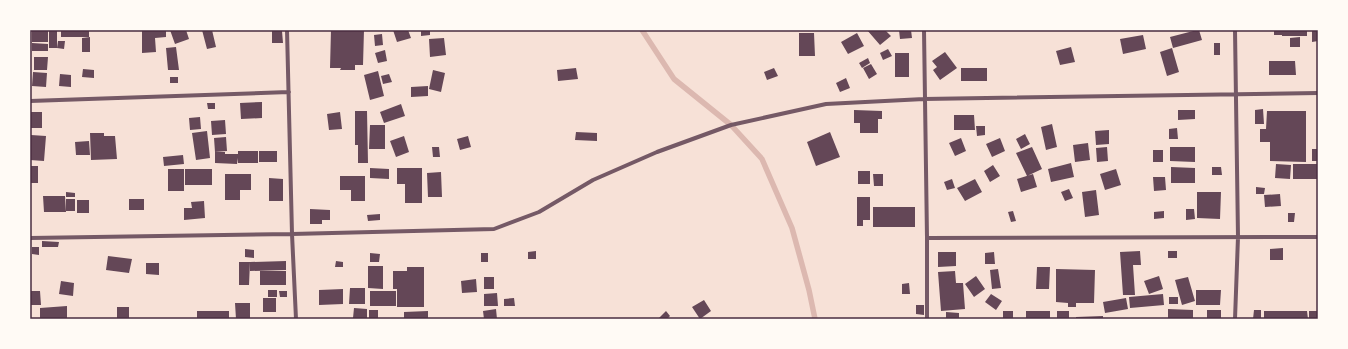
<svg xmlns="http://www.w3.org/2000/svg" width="1348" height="349" font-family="'Noto Sans',sans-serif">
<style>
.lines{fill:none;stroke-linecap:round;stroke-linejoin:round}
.stream{stroke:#dcb8b0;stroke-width:5.5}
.building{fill:#644757}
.minor{stroke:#755966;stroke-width:4}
.neatline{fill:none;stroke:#4a2c40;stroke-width:1.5}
</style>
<rect width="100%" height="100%" fill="#f7e1d7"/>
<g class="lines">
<path class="stream" d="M 642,30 L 674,79 L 731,125 L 762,159 L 792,228 L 809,290 L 815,319"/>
</g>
<path class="building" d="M 32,30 L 48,30 L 48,42 L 32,42 Z
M 49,30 L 57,30 L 57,48 L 49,48 Z
M 61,30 L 89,30 L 89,37 L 61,37 Z
M 142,30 L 166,30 L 166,37 L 155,38 L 156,52 L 142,53 Z
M 170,30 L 186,30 L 189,39 L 175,44 Z
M 202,30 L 212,30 L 216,47 L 207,49 Z
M 331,30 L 364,30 L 363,65 L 355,65 L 355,70 L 340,70 L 341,68 L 330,68 Z
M 393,30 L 408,30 L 411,38 L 397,42 Z
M 421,30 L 430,30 L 430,35 L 421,36 Z
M 867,30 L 885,30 L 891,36 L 880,45 Z
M 899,30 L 911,30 L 912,38 L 900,39 Z
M 1197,30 L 1199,30 L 1202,40 L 1173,48 L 1170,37 Z
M 1274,30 L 1307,30 L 1307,36 L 1282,36 L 1282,35 L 1274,35 Z
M 1312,30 L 1318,30 L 1318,41 L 1312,42 Z
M 272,31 L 282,31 L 283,43 L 272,43 Z
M 799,33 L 814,33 L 815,56 L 799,56 Z
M 857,33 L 864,46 L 848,54 L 841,42 Z
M 382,34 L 383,45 L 375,46 L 374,35 Z
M 1143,35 L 1146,49 L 1123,54 L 1120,39 Z
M 90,37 L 90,52 L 82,52 L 82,38 Z
M 1300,37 L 1300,47 L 1290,47 L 1290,38 Z
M 444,38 L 446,55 L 430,57 L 429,39 Z
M 58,41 L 65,41 L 64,49 L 57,48 Z
M 32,43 L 48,44 L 48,51 L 32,51 Z
M 1214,43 L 1220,43 L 1220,55 L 1214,55 Z
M 176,47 L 179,70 L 168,70 L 166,48 Z
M 1071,47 L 1075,62 L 1060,65 L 1056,51 Z
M 1172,48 L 1179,72 L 1167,76 L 1160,52 Z
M 888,49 L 892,56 L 883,60 L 880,53 Z
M 385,50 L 387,61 L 378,63 L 375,53 Z
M 945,52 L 957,68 L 940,80 L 933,70 L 937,67 L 932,61 Z
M 895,53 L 909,53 L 909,77 L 895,77 Z
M 34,57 L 48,57 L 47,70 L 34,70 Z
M 868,58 L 870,63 L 862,68 L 859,63 Z
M 1269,61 L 1295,61 L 1296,75 L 1269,75 Z
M 871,64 L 877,74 L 869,79 L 863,68 Z
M 576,68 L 578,79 L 558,81 L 557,70 Z
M 774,68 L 778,76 L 767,80 L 764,72 Z
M 961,68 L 987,68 L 987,81 L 961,81 Z
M 83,69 L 94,70 L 94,78 L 82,77 Z
M 433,70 L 445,73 L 441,92 L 429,89 Z
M 378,71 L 384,96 L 370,100 L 364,75 Z
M 33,72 L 47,73 L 46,87 L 32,86 Z
M 60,74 L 71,75 L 71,87 L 59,86 Z
M 389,74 L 392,82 L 383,84 L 381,76 Z
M 170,77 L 178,77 L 178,83 L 170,83 Z
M 846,78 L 850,88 L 840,92 L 836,83 Z
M 428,86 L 428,96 L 411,97 L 411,87 Z
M 262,102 L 262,118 L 241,119 L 240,103 Z
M 207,103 L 215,103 L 215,109 L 208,109 Z
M 401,104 L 405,116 L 384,123 L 380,112 Z
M 1263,109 L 1264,124 L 1255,124 L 1255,110 Z
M 854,110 L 882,111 L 882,119 L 878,119 L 878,133 L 860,133 L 860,123 L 854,123 Z
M 1178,110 L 1195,110 L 1195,119 L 1178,120 Z
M 355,111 L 367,111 L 368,163 L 358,163 L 358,145 L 355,145 Z
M 1267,111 L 1306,111 L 1306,162 L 1270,161 L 1270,142 L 1260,142 L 1260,129 L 1266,129 Z
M 31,112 L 42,112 L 42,128 L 31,128 Z
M 340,112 L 342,129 L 329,130 L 327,114 Z
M 954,115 L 974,115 L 975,130 L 954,130 Z
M 200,117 L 201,129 L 190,130 L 189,118 Z
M 225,120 L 226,134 L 212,135 L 211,121 Z
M 1052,124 L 1057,147 L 1046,150 L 1041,127 Z
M 370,125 L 385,125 L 385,149 L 369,149 Z
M 976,126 L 985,126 L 985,135 L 977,136 Z
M 1177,128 L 1178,139 L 1169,139 L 1169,129 Z
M 1109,130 L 1109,144 L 1096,145 L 1095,131 Z
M 207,131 L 210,158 L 196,160 L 192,133 Z
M 576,132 L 597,133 L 597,141 L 575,140 Z
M 830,132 L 840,157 L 816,166 L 807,142 Z
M 90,133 L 104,133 L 104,136 L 115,136 L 117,159 L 91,160 Z
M 1025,134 L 1030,144 L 1021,149 L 1016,139 Z
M 31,135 L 46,136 L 44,161 L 30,160 Z
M 404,136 L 409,152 L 396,157 L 390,141 Z
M 468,136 L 471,147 L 460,150 L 457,139 Z
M 226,137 L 227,151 L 215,152 L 214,138 Z
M 961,138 L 966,151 L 955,156 L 949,143 Z
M 1000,138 L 1005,151 L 992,157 L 986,144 Z
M 89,141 L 90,155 L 76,155 L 75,142 Z
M 1088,143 L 1090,160 L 1075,162 L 1073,145 Z
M 432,147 L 439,147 L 440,157 L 433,157 Z
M 1032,147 L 1042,169 L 1027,176 L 1016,153 Z
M 1107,147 L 1108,161 L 1097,162 L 1096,148 Z
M 1170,147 L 1195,147 L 1195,162 L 1170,161 Z
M 1312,149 L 1318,149 L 1318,161 L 1312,161 Z
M 1153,150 L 1163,150 L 1163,162 L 1153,162 Z
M 238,151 L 258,151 L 258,163 L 238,163 L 238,158 L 237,164 L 215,163 L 215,152 L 225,152 L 225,154 L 238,154 Z
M 259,151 L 277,151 L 277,162 L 259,162 Z
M 183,155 L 184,164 L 164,166 L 163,157 Z
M 1071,163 L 1074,177 L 1051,182 L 1048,169 Z
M 1276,164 L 1291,165 L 1290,179 L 1275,178 Z
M 1293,164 L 1318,164 L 1317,179 L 1293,179 Z
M 993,165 L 1000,176 L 990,182 L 984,171 Z
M 30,166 L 38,166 L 38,183 L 30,183 Z
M 1171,167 L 1195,168 L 1195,183 L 1171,183 Z
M 1212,167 L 1221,167 L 1222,175 L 1212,175 Z
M 370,168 L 389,169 L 389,179 L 370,178 Z
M 397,168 L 422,168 L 422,203 L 405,203 L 405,184 L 397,184 Z
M 168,169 L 184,169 L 184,191 L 168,191 Z
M 185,169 L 212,169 L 212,185 L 185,185 Z
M 1116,169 L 1121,185 L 1105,190 L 1100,174 Z
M 858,171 L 870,171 L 870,184 L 858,184 Z
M 441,172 L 442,197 L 428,197 L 427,173 Z
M 225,174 L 251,174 L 251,190 L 240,190 L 240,200 L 225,200 Z
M 873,174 L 883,174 L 883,186 L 874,186 Z
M 1033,174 L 1037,187 L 1021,192 L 1017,179 Z
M 340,176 L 365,176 L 365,201 L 351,201 L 351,190 L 340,190 Z
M 1153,177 L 1165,177 L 1166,190 L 1154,191 Z
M 269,178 L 283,179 L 283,201 L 269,201 Z
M 952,179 L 955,188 L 947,190 L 944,182 Z
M 975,179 L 982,192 L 965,201 L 957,188 Z
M 1256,187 L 1265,188 L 1264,194 L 1256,194 Z
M 1069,189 L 1073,198 L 1065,201 L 1061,192 Z
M 1096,190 L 1099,215 L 1085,217 L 1082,192 Z
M 66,192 L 75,193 L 75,197 L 66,197 Z
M 1197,192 L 1221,192 L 1220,219 L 1197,218 Z
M 1280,194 L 1281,206 L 1265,207 L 1264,195 Z
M 43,196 L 65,196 L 66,212 L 44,212 Z
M 857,197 L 870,197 L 870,220 L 863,220 L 863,226 L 857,226 Z
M 66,199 L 75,199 L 75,211 L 66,211 Z
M 129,199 L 144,199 L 144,210 L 129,210 Z
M 77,200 L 89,200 L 89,213 L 77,213 Z
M 204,201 L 205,218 L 184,220 L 184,208 L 192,208 L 191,202 Z
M 873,207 L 915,207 L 915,227 L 873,227 Z
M 310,209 L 330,210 L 330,220 L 322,220 L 322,224 L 310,224 Z
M 1186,209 L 1194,209 L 1195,219 L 1186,220 Z
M 1013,211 L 1016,221 L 1011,222 L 1008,212 Z
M 1164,211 L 1164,218 L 1154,219 L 1154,212 Z
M 1288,213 L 1295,213 L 1294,222 L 1288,222 Z
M 380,214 L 380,220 L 368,221 L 367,215 Z
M 42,241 L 59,242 L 58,247 L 42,247 Z
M 32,247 L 39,247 L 39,255 L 32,254 Z
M 1283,248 L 1283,260 L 1270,260 L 1270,249 Z
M 245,249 L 254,250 L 254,258 L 245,257 Z
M 536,251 L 536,259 L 528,259 L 528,252 Z
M 1140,251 L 1141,265 L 1133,265 L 1135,295 L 1123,295 L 1120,252 Z
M 1168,251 L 1177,251 L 1177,258 L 1168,258 Z
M 938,252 L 956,252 L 956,266 L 938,267 Z
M 994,252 L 995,264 L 985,264 L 985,253 Z
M 370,253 L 380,254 L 379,262 L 370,262 Z
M 481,253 L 488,253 L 488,262 L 481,262 Z
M 108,256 L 132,259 L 129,273 L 106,270 Z
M 286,261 L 286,270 L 250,271 L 250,262 Z
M 336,261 L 343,262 L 343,267 L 335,267 Z
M 239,262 L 250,262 L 249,285 L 239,285 Z
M 146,263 L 159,263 L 159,275 L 146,274 Z
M 368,266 L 383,266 L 383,289 L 368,288 Z
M 407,267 L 424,267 L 424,307 L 397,307 L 397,289 L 393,289 L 393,271 L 407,271 Z
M 1037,267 L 1050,267 L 1049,289 L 1036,289 Z
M 998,269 L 1001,288 L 992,289 L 990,270 Z
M 1056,269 L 1095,270 L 1094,303 L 1076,303 L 1076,307 L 1068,307 L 1068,303 L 1056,302 Z
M 260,271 L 286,271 L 286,285 L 260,285 Z
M 955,271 L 956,283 L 963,283 L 965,309 L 941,311 L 938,272 Z
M 976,276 L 985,289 L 974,297 L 965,284 Z
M 1159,276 L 1163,289 L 1149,294 L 1144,281 Z
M 484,277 L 494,277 L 494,289 L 484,289 Z
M 1188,277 L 1195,301 L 1182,305 L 1175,280 Z
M 476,279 L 477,292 L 462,293 L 461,281 Z
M 61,281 L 74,283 L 73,296 L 59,294 Z
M 909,283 L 910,294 L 902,294 L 902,284 Z
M 350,288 L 365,288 L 365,304 L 349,304 Z
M 343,289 L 343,304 L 319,305 L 319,290 Z
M 268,290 L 277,290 L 277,297 L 268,297 Z
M 1196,290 L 1221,290 L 1220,305 L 1196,305 Z
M 30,291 L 40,291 L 41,305 L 30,305 Z
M 279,291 L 287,291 L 287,297 L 280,297 Z
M 370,291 L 396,291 L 396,306 L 370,306 Z
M 497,293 L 498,306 L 484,306 L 484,294 Z
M 991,294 L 1002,301 L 996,310 L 985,302 Z
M 1163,294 L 1164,305 L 1130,308 L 1129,297 Z
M 1169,297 L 1178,297 L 1178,304 L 1169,304 Z
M 263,298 L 276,298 L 276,312 L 263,312 Z
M 514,298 L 515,306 L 504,306 L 504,299 Z
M 1126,298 L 1128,309 L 1105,313 L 1103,302 Z
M 704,300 L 711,311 L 700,319 L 692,307 Z
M 235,303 L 250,303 L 250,319 L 236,319 Z
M 916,305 L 924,305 L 924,315 L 916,314 Z
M 67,306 L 67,319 L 40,319 L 40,308 Z
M 117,307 L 129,307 L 129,319 L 117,319 Z
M 354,308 L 367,309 L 367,318 L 353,318 Z
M 496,309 L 497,319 L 484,319 L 483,311 Z
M 1168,309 L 1193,310 L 1193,319 L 1168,319 Z
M 369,310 L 378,310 L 378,319 L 369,319 Z
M 1207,310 L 1221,310 L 1221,319 L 1207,319 Z
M 1254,310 L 1261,310 L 1261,319 L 1253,319 Z
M 197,311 L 229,311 L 229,319 L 197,319 Z
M 428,311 L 428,319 L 404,319 L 404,312 Z
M 666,311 L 670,316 L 667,319 L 658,319 Z
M 1003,311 L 1013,311 L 1013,319 L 1003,319 Z
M 1026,311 L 1050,311 L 1050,319 L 1026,319 Z
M 1057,311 L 1069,311 L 1069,319 L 1057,319 Z
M 1264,311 L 1307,311 L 1308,319 L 1264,319 Z
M 1309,311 L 1318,311 L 1318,319 L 1309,319 Z
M 946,312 L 959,313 L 959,319 L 946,319 Z
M 1103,316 L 1103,319 L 1076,319 L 1076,317 Z"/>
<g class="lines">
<path class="minor" d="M 287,30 L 292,234 L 296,319
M 924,30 L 927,238 L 927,319
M 30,101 L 289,92
M 30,238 L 292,234 L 494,229 L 539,212 L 593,180 L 657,152 L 731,125 L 826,104 L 924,99 L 1318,93
M 927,238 L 1318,237
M 1235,319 L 1238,237 L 1235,30"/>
</g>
<rect width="1348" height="349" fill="none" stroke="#fffaf5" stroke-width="62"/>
<rect x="31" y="31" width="1286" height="287" class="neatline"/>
</svg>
